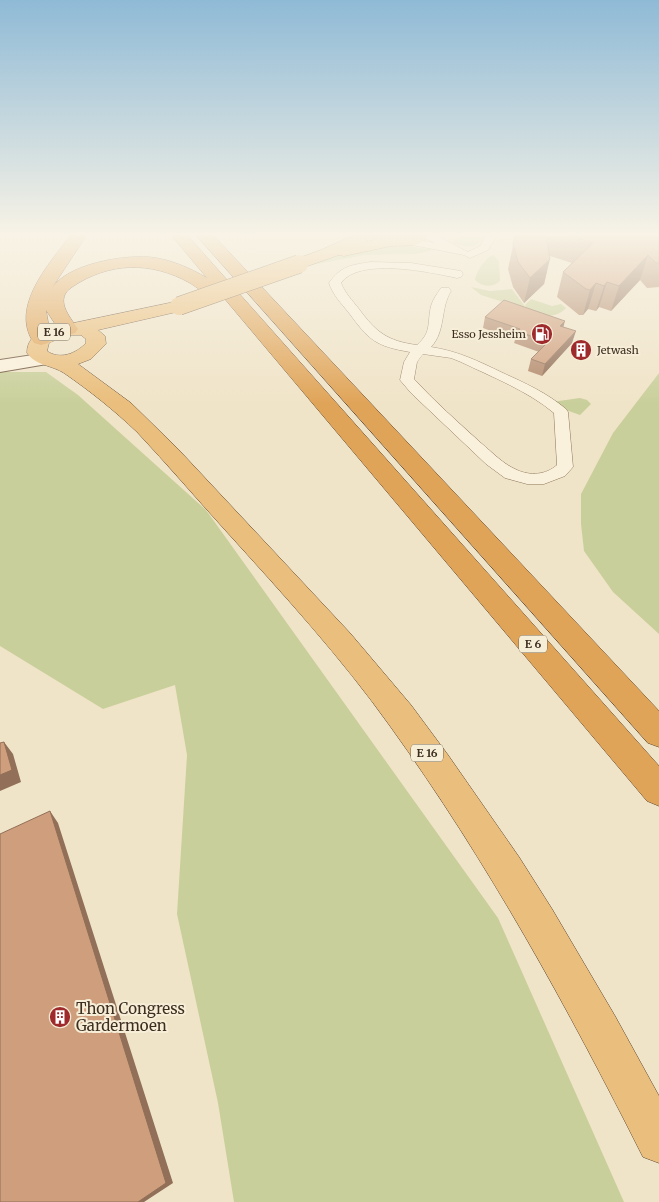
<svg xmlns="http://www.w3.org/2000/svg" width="659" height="1202" font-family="Merriweather,serif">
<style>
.green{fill:#c9cf9b}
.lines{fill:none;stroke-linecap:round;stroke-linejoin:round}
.minor-casing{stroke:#8d765c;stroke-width:1}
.secondary-casing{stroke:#6f573f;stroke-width:2}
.trunk-casing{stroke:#5b4430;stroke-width:1}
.motorway-casing{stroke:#5b4430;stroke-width:1}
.minor{fill:#faf1dc;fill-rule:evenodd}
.secondary{fill:#faf1dc;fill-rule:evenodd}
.trunk{fill:#eabe7c;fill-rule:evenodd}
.motorway{fill:#e0a458;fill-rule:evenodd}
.trunk-bridge-casing{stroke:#5b4430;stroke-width:19;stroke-linecap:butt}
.trunk-bridge{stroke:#eabe7c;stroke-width:18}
.wall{fill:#b2896c}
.shaded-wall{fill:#916f58}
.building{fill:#cf9f7d;stroke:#916f58}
.labels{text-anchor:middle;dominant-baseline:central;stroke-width:4;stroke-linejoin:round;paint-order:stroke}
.shield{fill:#f7eed8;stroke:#756857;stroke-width:1}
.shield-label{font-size:11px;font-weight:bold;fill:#3d2e20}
.far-poi-label{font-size:11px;fill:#3d2e20;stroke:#f7eed8;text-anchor:end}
.near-poi-label{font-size:15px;fill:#3d2e20;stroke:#f7eed8;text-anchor:start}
</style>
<rect width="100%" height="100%" fill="#f0e4c8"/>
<path class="green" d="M 462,236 L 485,236 C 476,251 464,247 450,242 Z
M 389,246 L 409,246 L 434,250 L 416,254 L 365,255 L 311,265 L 347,253 Z
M 493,255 L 499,261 L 500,281 C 493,288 482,287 475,280 C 476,272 486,257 493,255 Z
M 471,287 L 490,291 L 512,289 L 524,305 L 525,309 L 481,295 Z
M 531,299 L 552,306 L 561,304 L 566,308 C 554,321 541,314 527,310 L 525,305 Z
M 0,372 L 46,372 L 78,395 L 206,510 L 498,918 L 624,1202 L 234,1202 L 218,1103 L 177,914 L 187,755 L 175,685 L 103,709 L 0,646 Z
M 659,373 L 659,634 L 613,592 L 584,551 L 581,524 L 581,494 L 613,433 Z
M 580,398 L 587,400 L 591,404 L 580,415 L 552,405 L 552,402 Z"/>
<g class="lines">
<g class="minor-casing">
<path id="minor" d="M 424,236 L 437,236 L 468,252 L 480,246 L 486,236 L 497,236 L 488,250 L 470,258 L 464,255 L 407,244 L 401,241 L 407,238 L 435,243 L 425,238 Z
M 371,262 L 411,263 L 461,271 L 463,274 L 461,277 L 457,278 C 429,272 359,257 341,283 C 345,293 352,300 359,309 C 376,332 387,341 417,345 C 432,332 427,323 431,306 C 433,299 437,294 441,288 L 449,288 L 451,291 C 440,309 446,331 431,347 C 458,351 478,361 503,373 C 525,383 547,393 566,409 L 568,412 L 573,467 L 565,476 L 544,484 L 527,484 L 505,478 L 486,464 L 411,393 L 400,380 L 404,362 L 410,352 C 375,346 369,340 349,313 C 341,303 333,295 329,283 C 341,266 351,265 371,262 ZM 423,354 L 451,358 L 461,362 C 492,377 528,391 554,413 L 557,465 C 546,475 530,476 517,470 C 503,464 493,453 481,443 C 458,422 435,402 414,379 L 417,362 Z"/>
</g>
<g class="secondary-casing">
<path id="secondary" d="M 46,353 L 53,355 L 56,359 L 53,363 L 0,372 L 0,360 Z"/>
</g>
<g class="trunk-casing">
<path id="trunk" d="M 352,236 L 428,236 C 420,248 403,245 391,246 C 375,249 360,253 344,256 L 339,255 L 299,269 L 293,268 L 290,264 L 293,260 L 321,250 ZM 371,238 L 374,240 L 365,242 Z
M 179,301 L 185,302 L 188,306 L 185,310 L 98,330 L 105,336 L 106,344 L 91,359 L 78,364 L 131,403 L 178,449 L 350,633 L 411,705 L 448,755 L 519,857 L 552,909 L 615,1016 L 659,1096 L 659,1163 L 643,1157 C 568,1008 488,862 390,726 C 341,657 283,594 226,531 C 196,498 167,464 137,432 C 114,410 90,391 64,373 C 52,365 36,366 27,353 C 27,341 34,334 45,329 ZM 68,335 L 81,335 L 86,339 L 86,343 C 76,354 59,360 47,351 L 49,343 Z"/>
</g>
<g class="motorway-casing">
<path id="motorway" d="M 70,236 L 86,236 L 52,288 C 68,264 122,255 149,257 C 170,259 190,268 207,278 L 172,236 L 188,236 L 659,766 L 659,806 L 647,801 L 224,298 C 212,301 200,289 190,283 C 151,261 109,262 72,287 C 54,299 69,316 78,329 L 75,333 L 68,335 L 61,333 L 46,310 L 51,339 L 48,343 L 41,345 L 34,343 C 9,307 50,263 70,236 Z
M 197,236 L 214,236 L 659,711 L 659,747 L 648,743 Z"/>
</g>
<use href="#minor" class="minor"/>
<use href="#secondary" class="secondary"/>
<use href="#trunk" class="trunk"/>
<use href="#motorway" class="motorway"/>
<g class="trunk-bridge-casing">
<path id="trunk-bridge" d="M 179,306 L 299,264"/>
</g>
<use href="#trunk-bridge" class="trunk-bridge"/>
</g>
<path class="wall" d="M 515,236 L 659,236 L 659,287 L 647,288 L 640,280 L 611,311 L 599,307 L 596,311 L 588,309 L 583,315 L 579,315 L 557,297 L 563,272 L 572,263 L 550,256 L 544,284 L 524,303 L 513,287 L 508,269 Z
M 485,317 L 564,327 L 572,343 L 542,376 L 528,371 L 531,359 L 539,352 L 514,343 L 515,340 L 483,328 Z"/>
<path class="shaded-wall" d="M 648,255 L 640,280 L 611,311 L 619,286 Z
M 550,259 L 544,284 L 524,303 L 530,278 Z
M 607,282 L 599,307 L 596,311 L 604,286 Z
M 596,283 L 588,309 L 583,315 L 590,290 Z
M 565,321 L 562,332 L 560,326 Z
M 576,331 L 572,343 L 542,376 L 545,364 Z
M 4,742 L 13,754 L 21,782 L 0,791 L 0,775 Z
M 50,811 L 58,823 L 173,1183 L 144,1202 L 138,1202 Z"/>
<path class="building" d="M 515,236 L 546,236 L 550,259 L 530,278 L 518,262 L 513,244 Z
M 570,236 L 659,236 L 659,263 L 656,263 L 648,255 L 619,286 L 607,282 L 604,286 L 596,283 L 590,290 L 586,289 L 563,272 L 593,243 Z
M 504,300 L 565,321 L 560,326 L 576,331 L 545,364 L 531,359 L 548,342 L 517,331 L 520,329 L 485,317 Z
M 4,742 L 12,770 L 0,775 L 0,743 Z
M 50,811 L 166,1183 L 138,1202 L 0,1202 L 0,834 Z"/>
<linearGradient id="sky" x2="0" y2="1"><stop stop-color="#8fbad6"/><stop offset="0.58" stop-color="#f8f3e6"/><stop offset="1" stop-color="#f8f3e6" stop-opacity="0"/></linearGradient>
<rect width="659" height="404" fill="url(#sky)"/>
<defs>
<g id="fuel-disc" transform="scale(1.125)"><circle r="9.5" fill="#9e2a2b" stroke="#f7eed8"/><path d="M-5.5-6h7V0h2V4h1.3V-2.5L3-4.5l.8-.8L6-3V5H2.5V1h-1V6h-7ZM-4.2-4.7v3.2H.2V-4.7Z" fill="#fff"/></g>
<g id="building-disc" transform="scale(1.125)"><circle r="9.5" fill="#9e2a2b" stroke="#f7eed8"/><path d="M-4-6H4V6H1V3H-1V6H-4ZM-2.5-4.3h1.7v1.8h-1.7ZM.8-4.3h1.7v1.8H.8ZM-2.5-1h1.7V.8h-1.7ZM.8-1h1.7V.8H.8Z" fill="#fff"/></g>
</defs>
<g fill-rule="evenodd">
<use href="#fuel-disc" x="542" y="334"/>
<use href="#building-disc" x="581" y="350"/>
<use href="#building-disc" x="60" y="1017"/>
</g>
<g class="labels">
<g class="shield">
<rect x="38" y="323.5" width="32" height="17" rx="4"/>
<rect x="519" y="635.5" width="28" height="17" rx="4"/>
<rect x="411" y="744.5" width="32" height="17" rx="4"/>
</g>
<g class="shield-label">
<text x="54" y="332">E 16</text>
<text x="533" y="644">E 6</text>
<text x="427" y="753">E 16</text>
</g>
<g class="far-poi-label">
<text x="526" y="334">Esso Jessheim</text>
<text x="597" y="350" text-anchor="start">Jetwash</text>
</g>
<g class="near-poi-label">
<text x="76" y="1008">Thon Congress<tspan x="76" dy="17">Gardermoen</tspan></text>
</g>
</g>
</svg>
